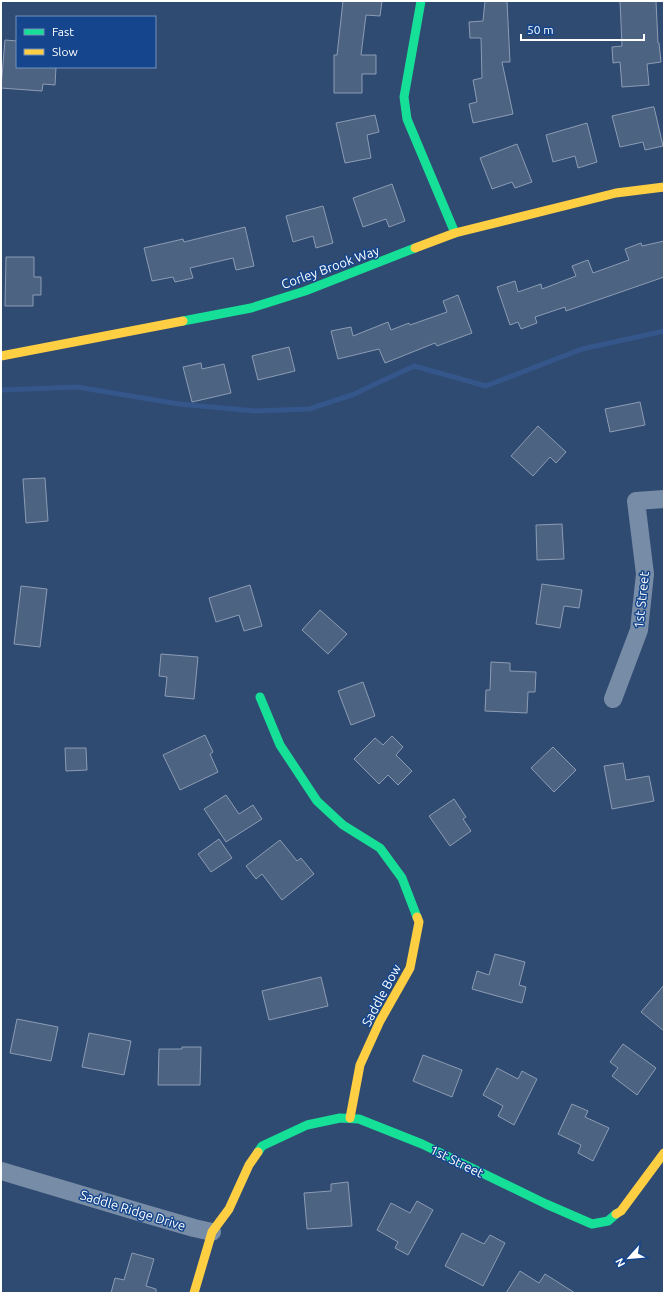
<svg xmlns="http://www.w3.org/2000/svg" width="665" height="1294" font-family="Ubuntu,sans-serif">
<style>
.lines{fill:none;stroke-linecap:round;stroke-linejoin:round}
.stream{stroke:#34568a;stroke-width:5}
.building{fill:#4d6382;stroke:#8c9cb4}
.street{stroke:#778ca6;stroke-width:18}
.fast{stroke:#16e098;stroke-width:9}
.slow{stroke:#ffcf43;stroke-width:9}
.labels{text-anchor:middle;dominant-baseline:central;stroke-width:3;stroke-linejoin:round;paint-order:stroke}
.street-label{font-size:13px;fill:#fff;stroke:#15468d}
</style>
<rect width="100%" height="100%" fill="#304b72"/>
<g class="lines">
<path class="stream" d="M 1,390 L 77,387 L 179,404 L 255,411 L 309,409 L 352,395 L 414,366 L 486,386 L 582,349 L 664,331"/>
</g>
<path class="building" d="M 343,1 L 382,1 L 380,16 L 366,15 L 361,55 L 376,55 L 376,74 L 362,74 L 362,93 L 334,93 L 334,55 L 337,55 Z
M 485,1 L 507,1 L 510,62 L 502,62 L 513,114 L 473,123 L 469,104 L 477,102 L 473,80 L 482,78 L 481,38 L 470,38 L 469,22 L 483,21 Z
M 620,1 L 656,1 L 658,43 L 659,43 L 661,62 L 647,64 L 649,85 L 622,87 L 620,62 L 613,63 L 612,47 L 622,46 Z
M 5,40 L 17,41 L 17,67 L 56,67 L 55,85 L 43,84 L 42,91 L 1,88 Z
M 652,107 L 654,107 L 663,146 L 645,150 L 643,142 L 620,147 L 612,116 Z
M 375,115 L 379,132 L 367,135 L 371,158 L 345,163 L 336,123 Z
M 587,123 L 597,162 L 578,168 L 575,156 L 553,162 L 546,135 Z
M 517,144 L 532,182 L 515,188 L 512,182 L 492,189 L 480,158 Z
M 392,184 L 405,221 L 389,227 L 386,219 L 363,227 L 353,198 Z
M 323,206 L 333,243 L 316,248 L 313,236 L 293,242 L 286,216 Z
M 245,227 L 254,266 L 236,270 L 233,258 L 190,268 L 193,278 L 175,282 L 173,277 L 152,281 L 144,248 L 183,239 L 184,242 Z
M 664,241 L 664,277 L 566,311 L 565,307 L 535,317 L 537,323 L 521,329 L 518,322 L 510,325 L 497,287 L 515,281 L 518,292 L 541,284 L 542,289 L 576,276 L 572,266 L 588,260 L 593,273 L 629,260 L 625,249 L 641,243 L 642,246 Z
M 6,257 L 34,257 L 34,277 L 41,277 L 41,295 L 33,295 L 33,306 L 5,306 Z
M 458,295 L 472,333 L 437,346 L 435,343 L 385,363 L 379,349 L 338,359 L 331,331 L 351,327 L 353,336 L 388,322 L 391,330 L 409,323 L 410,325 L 447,312 L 443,301 Z
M 289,347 L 295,371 L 258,380 L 252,356 Z
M 201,363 L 202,369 L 224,364 L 231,393 L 192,402 L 183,367 Z
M 640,402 L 645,425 L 610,432 L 605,409 Z
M 538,426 L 566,452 L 556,463 L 550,457 L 533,476 L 511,456 Z
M 45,478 L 48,521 L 26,523 L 23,479 Z
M 562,524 L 564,559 L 537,560 L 536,525 Z
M 542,584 L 582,590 L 579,608 L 564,606 L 560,628 L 536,624 Z
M 250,585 L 262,626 L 244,631 L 239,615 L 216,622 L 209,598 Z
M 21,586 L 47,589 L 40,647 L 14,644 Z
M 320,610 L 347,634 L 328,654 L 302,630 Z
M 161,654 L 198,657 L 194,699 L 165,696 L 167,677 L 159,676 Z
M 491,662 L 510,663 L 510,671 L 536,672 L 535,692 L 528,692 L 527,713 L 485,711 L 486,690 L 490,690 Z
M 363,682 L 375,716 L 351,725 L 338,691 Z
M 205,735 L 213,752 L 210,754 L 218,772 L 180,790 L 163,755 Z
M 392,736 L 403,747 L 396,755 L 412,771 L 398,785 L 388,775 L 379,784 L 354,759 L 375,738 L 383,745 Z
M 553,747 L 576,770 L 554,792 L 531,768 Z
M 65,748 L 86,748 L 87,770 L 66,771 Z
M 623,763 L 626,780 L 649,776 L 654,801 L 612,809 L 604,766 Z
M 226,795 L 239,814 L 253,805 L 262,819 L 226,842 L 204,809 Z
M 454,799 L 466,817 L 463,819 L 471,831 L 450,846 L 429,816 Z
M 219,839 L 232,858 L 211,872 L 198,854 Z
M 280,840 L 297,861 L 301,858 L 314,874 L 282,900 L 262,874 L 256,879 L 246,866 Z
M 495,954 L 525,962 L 519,985 L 526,987 L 522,1003 L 472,989 L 477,971 L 489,975 Z
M 321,977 L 328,1006 L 269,1020 L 262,991 Z
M 664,985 L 664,1031 L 641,1012 Z
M 17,1019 L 58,1027 L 51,1061 L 10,1053 Z
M 89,1033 L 131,1041 L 124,1075 L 82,1067 Z
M 623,1044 L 656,1068 L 637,1095 L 612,1076 L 618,1068 L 610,1062 Z
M 182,1047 L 201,1047 L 200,1085 L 158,1085 L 159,1049 L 182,1049 Z
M 423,1055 L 462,1070 L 452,1097 L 413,1081 Z
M 497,1068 L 518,1079 L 522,1071 L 537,1079 L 514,1125 L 498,1116 L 503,1106 L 483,1095 Z
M 572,1104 L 588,1111 L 585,1117 L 609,1128 L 593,1161 L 578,1153 L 581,1145 L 558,1134 Z
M 348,1182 L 352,1226 L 307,1229 L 304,1193 L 331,1191 L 331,1184 Z
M 417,1201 L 433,1210 L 408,1255 L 395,1248 L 398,1242 L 377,1230 L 391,1203 L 410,1213 Z
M 462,1233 L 484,1244 L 490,1235 L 505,1243 L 483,1286 L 445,1266 Z
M 132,1253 L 154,1259 L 146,1286 L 156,1289 L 156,1293 L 111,1293 L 115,1278 L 124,1280 Z
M 520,1271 L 539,1283 L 545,1274 L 575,1293 L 506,1293 Z"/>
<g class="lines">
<path class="street" d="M 613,699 L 639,630 L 645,574 L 636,501 L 664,499
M 1,1171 L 139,1212 L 194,1228 L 212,1232"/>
<path class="fast" d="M 421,1 L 404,97 L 407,119 L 455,233
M 183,321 L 251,308 L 305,291 L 415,248
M 260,697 L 280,745 L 317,801 L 343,825 L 380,848 L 402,878 L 417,917
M 258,1152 L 262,1146 L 307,1125 L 340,1118 L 359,1119 L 422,1144 L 546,1204 L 592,1224 L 608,1221 L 616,1214"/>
<path class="slow" d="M 415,248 L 455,233 L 616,193 L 664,187
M 1,356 L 183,321
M 350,1118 L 360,1065 L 380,1021 L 410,968 L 419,922 L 417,917
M 616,1214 L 621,1211 L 664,1153
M 194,1293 L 212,1232 L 229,1209 L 249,1165 L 258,1152"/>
</g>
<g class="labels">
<g class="street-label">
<text transform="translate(330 267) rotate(-20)">Corley Brook Way</text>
<text transform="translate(641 600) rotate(-84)">1st Street</text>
<text transform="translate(381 995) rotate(-62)">Saddle Bow</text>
<text transform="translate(457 1161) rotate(26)">1st Street</text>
<text transform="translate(133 1210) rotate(17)">Saddle Ridge Drive</text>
</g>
</g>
<rect width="665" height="1294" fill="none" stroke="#ffffff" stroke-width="4"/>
<rect x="16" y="16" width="140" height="52" fill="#15468d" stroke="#7390bb"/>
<rect x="24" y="29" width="20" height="6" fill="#16e098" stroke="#7390bb"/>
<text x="52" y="36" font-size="12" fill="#ffffff">Fast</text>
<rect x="24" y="49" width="20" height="6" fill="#ffcf43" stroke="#7390bb"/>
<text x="52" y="56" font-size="12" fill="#ffffff">Slow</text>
<g transform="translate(629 1258) rotate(243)" stroke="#15468d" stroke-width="3" paint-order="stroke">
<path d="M0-3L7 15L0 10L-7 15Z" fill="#ffffff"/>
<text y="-6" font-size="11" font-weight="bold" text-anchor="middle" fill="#ffffff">N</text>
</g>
<path d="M521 34v6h123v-6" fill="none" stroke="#ffffff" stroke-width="2"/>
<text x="527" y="34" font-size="12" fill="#ffffff" stroke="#15468d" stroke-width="3" paint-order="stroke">50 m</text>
</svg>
